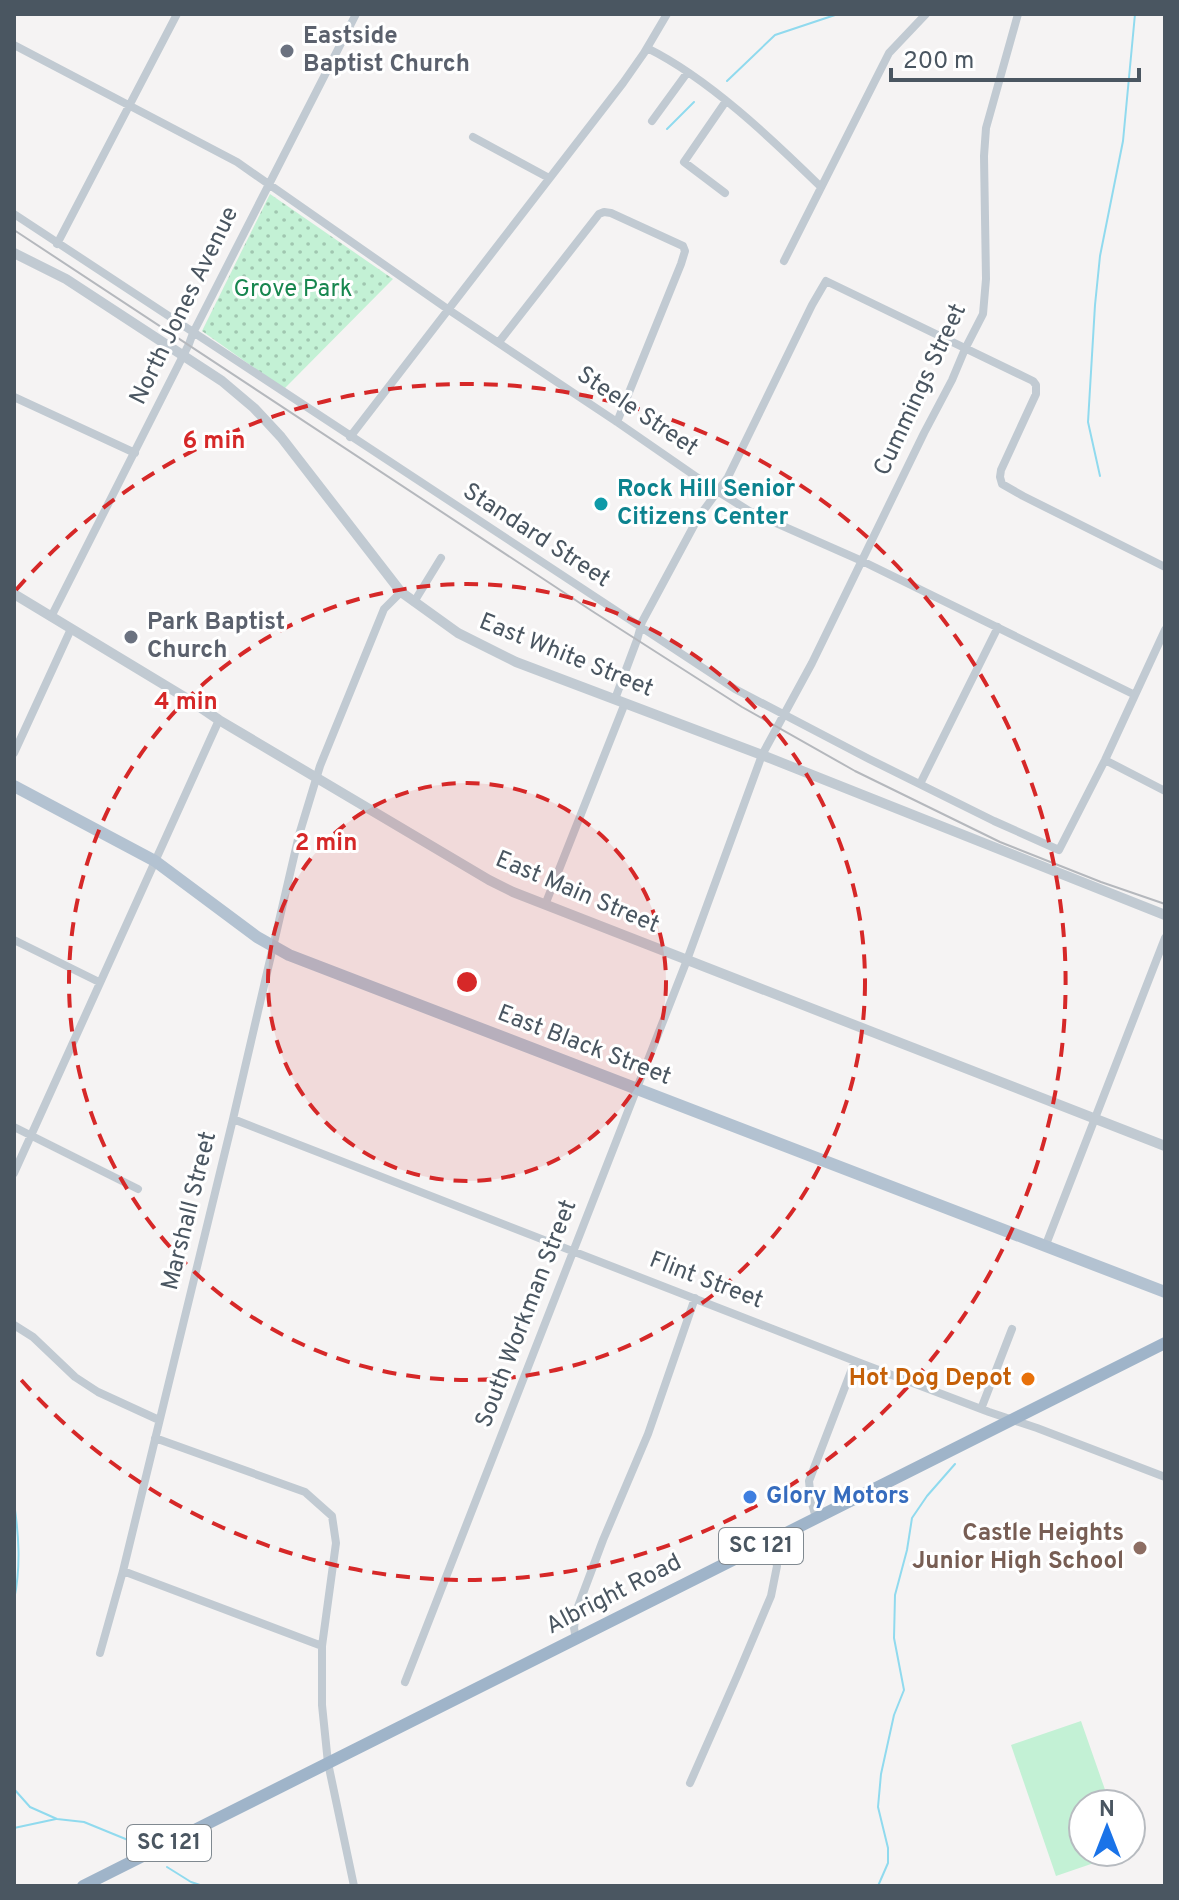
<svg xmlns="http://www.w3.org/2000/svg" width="1179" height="1900" font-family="Overpass,sans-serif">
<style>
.park{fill:url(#park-dots)}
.garden{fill:#c3f1d5}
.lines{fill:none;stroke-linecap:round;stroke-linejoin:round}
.stream{stroke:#90daee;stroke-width:2}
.minor{stroke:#c1cad2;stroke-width:8}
.tertiary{stroke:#c1cad2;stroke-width:10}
.primary{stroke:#b3c2d1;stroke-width:12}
.trunk{stroke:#9fb4c9;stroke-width:12}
.rail{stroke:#b5b8bd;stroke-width:2}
.ring{fill:none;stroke:#d62828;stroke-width:4;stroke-dasharray:14 10}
.worship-dot{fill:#6b7280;stroke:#fff;stroke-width:3}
.culture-dot{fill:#0f9aa8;stroke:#fff;stroke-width:3}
.food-dot{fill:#e8710a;stroke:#fff;stroke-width:3}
.shop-dot{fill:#3f7fe0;stroke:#fff;stroke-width:3}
.education-dot{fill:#8d6e63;stroke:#fff;stroke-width:3}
.labels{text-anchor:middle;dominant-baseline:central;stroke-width:6;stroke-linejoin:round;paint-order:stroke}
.shield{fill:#fff;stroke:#808990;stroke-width:2}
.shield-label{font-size:22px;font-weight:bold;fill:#4a5661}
.worship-label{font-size:24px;font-weight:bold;fill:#5b616d;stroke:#fff;text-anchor:start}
.park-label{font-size:24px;fill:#17864f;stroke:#fff}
.street-label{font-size:24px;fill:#4a5661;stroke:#fff}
.culture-label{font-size:24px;font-weight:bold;fill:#0d838f;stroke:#fff;text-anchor:start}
.food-label{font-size:24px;font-weight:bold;fill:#c56008;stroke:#fff;text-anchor:end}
.shop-label{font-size:24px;font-weight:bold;fill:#366cbe;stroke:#fff;text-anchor:start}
.education-label{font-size:24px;font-weight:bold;fill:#785e54;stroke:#fff;text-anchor:end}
.centre{fill:#d62828;stroke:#fff;stroke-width:4}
.ring-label{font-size:24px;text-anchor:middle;font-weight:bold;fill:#d62828;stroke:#fff;stroke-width:6;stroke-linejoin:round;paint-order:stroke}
</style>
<defs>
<pattern id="park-dots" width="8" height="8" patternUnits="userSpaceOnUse" patternTransform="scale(2)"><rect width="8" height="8" fill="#c3f1d5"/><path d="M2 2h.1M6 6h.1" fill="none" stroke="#a0c6b0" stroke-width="1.8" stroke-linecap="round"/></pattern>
</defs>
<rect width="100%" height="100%" fill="#f5f3f3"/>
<path class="park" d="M 270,194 L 393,279 L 284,389 L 202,331 Z"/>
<path class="garden" d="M 1081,1721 L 1110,1804 L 1083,1804 L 1083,1852 L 1126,1852 L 1056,1876 L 1011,1745 Z"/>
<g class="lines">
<path class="stream" d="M 727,81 L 775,35 L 838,14
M 667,129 L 694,102
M 1100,476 L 1088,422 L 1095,305 L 1100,256 L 1123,141 L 1135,14
M 14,1503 C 19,1536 21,1567 14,1600
M 14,1789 L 30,1807 L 57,1819 L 84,1822 L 128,1840
M 14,1828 L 56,1819
M 167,1867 L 191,1882 L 203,1886
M 878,1886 L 888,1863 L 888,1848 L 878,1807 L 881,1774 L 894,1715 L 904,1690 L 894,1638 L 895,1595 L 907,1550 L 912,1518 L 927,1496 L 955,1464"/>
<path class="minor" d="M 14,45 L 237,162 L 449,310 L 617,422 L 711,487 L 749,511 L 862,561 L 1135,695
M 647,48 C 708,78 772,139 821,187
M 652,121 L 687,73
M 473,137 L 549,178
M 725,193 L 684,162 L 726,101
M 14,214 L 735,689 L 869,759 L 994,821 L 1059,850 L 1105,760 L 1165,630
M 57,244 L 177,14
M 784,261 L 889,53 L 926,14
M 499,342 L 599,214 L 604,212 L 611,213 L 683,246 L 685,251 L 681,264 L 617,422
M 14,397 L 135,453
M 350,437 L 623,83 L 644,53 L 667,14
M 414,602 L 441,558
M 51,617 L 189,344 L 193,333 L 356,14
M 615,699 L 637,640 L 642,622 L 698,518 L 728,477 L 812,305 L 826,281 L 1033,381 L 1036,385 L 1036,394 L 1001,470 L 1000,477 L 1002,484 L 1023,496 L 1165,567
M 14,753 L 71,629
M 1105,760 L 1165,791
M 920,784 L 998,627
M 545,905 L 625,703
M 14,940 L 99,982
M 233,1119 L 855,1361 L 989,1412 L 1037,1428 L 1165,1477
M 14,1127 L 138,1189
M 14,1173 L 219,720
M 1045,1247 L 1165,938
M 14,1325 L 33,1337 L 75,1377 L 98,1392 L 159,1420
M 981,1409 L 1012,1329
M 155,1438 L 305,1492 L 332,1516 L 336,1543 L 322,1646 L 322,1705 L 328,1763 L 354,1886
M 816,1518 L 811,1500 L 809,1481 L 855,1361
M 123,1571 L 322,1646
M 576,1639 L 574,1628 L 576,1612 L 603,1540 L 648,1434 L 695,1298
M 100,1653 L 123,1571 L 233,1119 L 299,835 L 320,766 L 384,609 L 401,592
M 405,1682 L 687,960 L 762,755 L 812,663 L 924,433 L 952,380 L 965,349 L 983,314 L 986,279 L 984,156 L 986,128 L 1018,14
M 690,1783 L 738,1674 L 771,1596 L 777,1566 L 771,1541"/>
<path class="tertiary" d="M 14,253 L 66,279 L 222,381 L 254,408 L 281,437 L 401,592 L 458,633 L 516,662 L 762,755 L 1165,915
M 14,594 L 191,701 L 219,720 L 489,880 L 513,892 L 1165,1146"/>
<path class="primary" d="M 14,786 L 155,861 L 257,937 L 289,955 L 1165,1292"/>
<path class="trunk" d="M 83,1886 L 1165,1343"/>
<path class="rail" d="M 14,230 L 592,611 L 742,707 L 855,771 L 1000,842 L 1101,882 L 1165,904"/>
</g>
<circle cx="467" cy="982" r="199" fill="#d62828" fill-opacity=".12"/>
<g class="ring">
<circle cx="467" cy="982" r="199"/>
<circle cx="467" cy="982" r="398"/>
<path d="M16 590A598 598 0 1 1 16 1374"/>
</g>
<g class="worship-dot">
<circle cx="287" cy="51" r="8"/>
<circle cx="131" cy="637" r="8"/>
</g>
<circle class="culture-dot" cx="601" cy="504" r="8"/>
<circle class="food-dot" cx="1028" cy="1379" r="8"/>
<circle class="shop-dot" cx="750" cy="1497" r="8"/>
<circle class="education-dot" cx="1140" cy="1548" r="8"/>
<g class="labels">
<g class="shield">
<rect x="719" y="1528" width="84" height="36" rx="6"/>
<rect x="127" y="1825" width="84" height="36" rx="6"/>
</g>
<g class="shield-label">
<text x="761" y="1546">SC 121</text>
<text x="169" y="1843">SC 121</text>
</g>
<g class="worship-label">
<text x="303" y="37">Eastside<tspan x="303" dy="28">Baptist Church</tspan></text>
<text x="147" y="623">Park Baptist<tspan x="147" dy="28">Church</tspan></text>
</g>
<g class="park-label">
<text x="293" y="290">Grove Park</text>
</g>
<g class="street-label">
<text transform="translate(185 306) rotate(-64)">North Jones Avenue</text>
<text transform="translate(921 390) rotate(-65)">Cummings Street</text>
<text transform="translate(637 412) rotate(34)">Steele Street</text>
<text transform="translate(536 536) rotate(33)">Standard Street</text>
<text transform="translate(566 656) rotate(22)">East White Street</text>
<text transform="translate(577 893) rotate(23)">East Main Street</text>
<text transform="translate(584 1046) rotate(21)">East Black Street</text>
<text transform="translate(190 1211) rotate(-76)">Marshall Street</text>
<text transform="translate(706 1281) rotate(21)">Flint Street</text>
<text transform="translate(527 1314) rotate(-69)">South Workman Street</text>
<text transform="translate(614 1595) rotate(-27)">Albright Road</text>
</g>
<g class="culture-label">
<text x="617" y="490">Rock Hill Senior<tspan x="617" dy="28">Citizens Center</tspan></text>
</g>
<g class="food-label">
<text x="1012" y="1379">Hot Dog Depot</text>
</g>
<g class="shop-label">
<text x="766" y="1497">Glory Motors</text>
</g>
<g class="education-label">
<text x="1124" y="1534">Castle Heights<tspan x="1124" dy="28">Junior High School</tspan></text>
</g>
</g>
<circle cx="467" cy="982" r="12" class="centre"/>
<g class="ring-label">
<text x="214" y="448">6 min</text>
<text x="186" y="709">4 min</text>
<text x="326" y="850">2 min</text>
</g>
<rect width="1179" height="1900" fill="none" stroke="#4a5661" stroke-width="32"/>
<g transform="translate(1107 1828)"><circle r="38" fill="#ffffff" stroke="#b7bbc0" stroke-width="2"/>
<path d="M0-6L14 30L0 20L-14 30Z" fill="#1a73e8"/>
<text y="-12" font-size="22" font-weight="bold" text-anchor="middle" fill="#4a5661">N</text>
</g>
<path d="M891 68v12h248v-12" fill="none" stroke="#4a5661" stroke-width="4"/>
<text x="903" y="68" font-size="24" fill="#4a5661" stroke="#ffffff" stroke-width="6" paint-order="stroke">200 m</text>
</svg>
